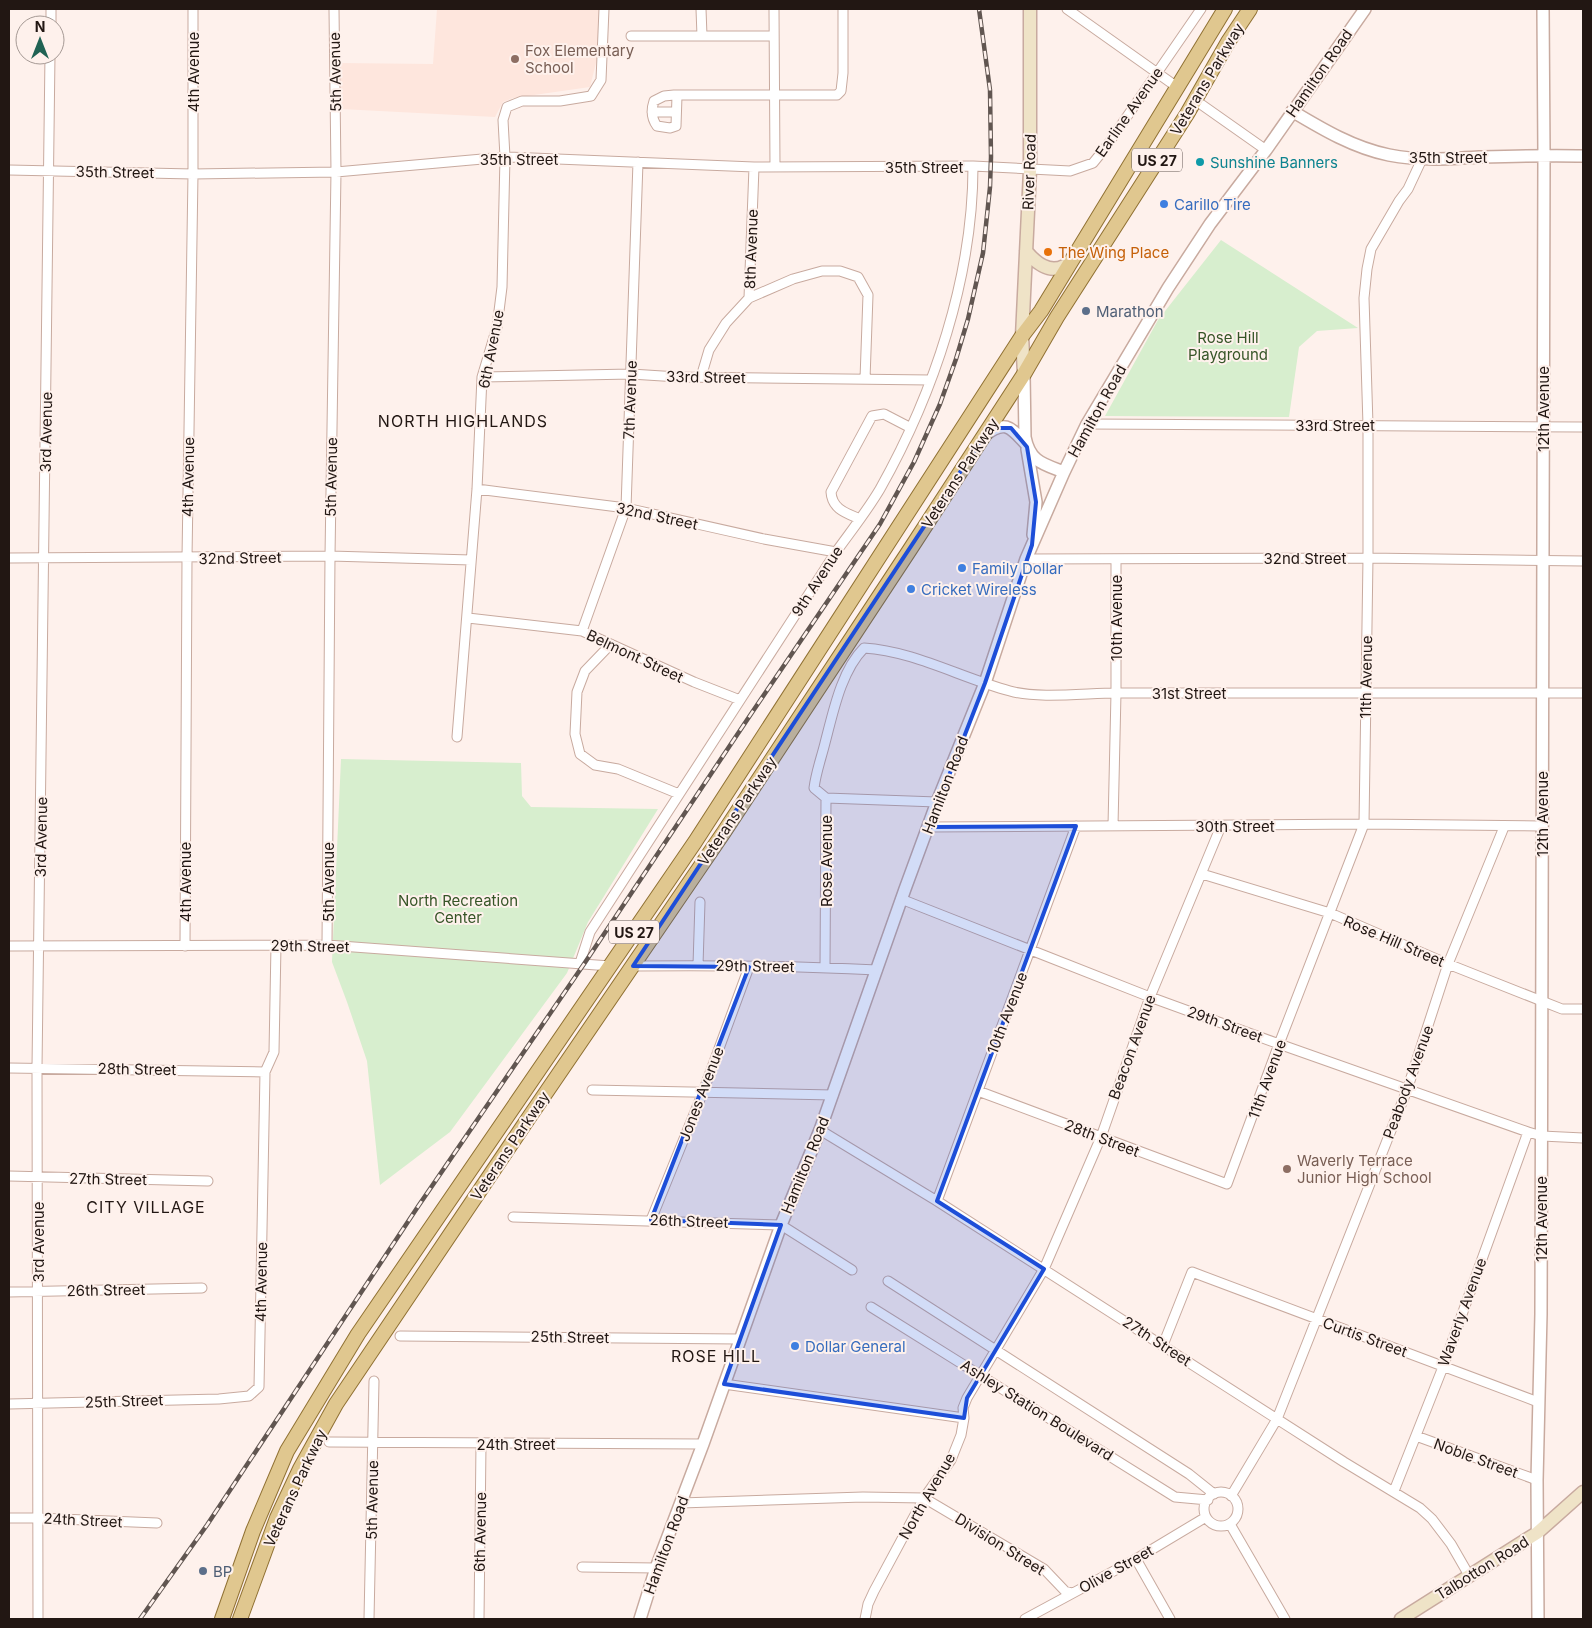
<svg xmlns="http://www.w3.org/2000/svg" width="1592" height="1628" font-family="Inter,sans-serif">
<style>
.built{fill:#fee6dd}
.green{fill:#d7eece}
.lines{fill:none;stroke-linecap:round;stroke-linejoin:round}
.minor-casing{stroke:#c8aa9f;stroke-width:11}
.tertiary-casing{stroke:#c8aa9f;stroke-width:14}
.secondary-casing{stroke:#c8aa9f;stroke-width:15}
.primary-casing{stroke:#907133;stroke-width:16}
.minor{stroke:#fff;stroke-width:9}
.tertiary{stroke:#fff;stroke-width:11}
.secondary{stroke:#efe3c7;stroke-width:12}
.primary{stroke:#e0c78f;stroke-width:14}
.rail-casing{stroke:#615651;stroke-width:4.5}
.rail{stroke:#fef1ec;stroke-width:2.5;stroke-dasharray:8;stroke-linecap:butt}
.marked{fill:#1d4ed8;fill-opacity:0.2;stroke:#1d4ed8;stroke-width:4;stroke-linejoin:round}
.education-dot{fill:#8d6e63;stroke:#fef1ec;stroke-width:2}
.culture-dot{fill:#0f9aa8;stroke:#fef1ec;stroke-width:2}
.shop-dot{fill:#3f7fe0;stroke:#fef1ec;stroke-width:2}
.food-dot{fill:#e8710a;stroke:#fef1ec;stroke-width:2}
.service-dot{fill:#5c6f8a;stroke:#fef1ec;stroke-width:2}
.labels{text-anchor:middle;dominant-baseline:central;stroke-width:4;stroke-linejoin:round;paint-order:stroke}
.shield{fill:#fef1ec;stroke:#645854;stroke-width:1}
.shield-label{font-size:14px;font-weight:bold;fill:#221713}
.education-label{font-size:15px;fill:#785e54;stroke:#fef1ec;text-anchor:start}
.street-label{font-size:15px;fill:#221713;stroke:#fef1ec}
.culture-label{font-size:15px;fill:#0d838f;stroke:#fef1ec;text-anchor:start}
.shop-label{font-size:15px;fill:#366cbe;stroke:#fef1ec;text-anchor:start}
.food-label{font-size:15px;fill:#c56008;stroke:#fef1ec;text-anchor:start}
.service-label{font-size:15px;fill:#4e5e75;stroke:#fef1ec;text-anchor:start}
.park-label{font-size:15px;fill:#365527;stroke:#fef1ec}
.neighbourhood-label{font-size:16px;letter-spacing:1px;fill:#221713;stroke:#fef1ec}
</style>
<rect width="100%" height="100%" fill="#fef1ec"/>
<path class="built" d="M 437,9 L 599,9 L 598,55 L 590,87 L 513,98 L 503,102 L 495,117 L 341,109 L 340,63 L 433,64 Z"/>
<path class="green" d="M 1221,240 L 1358,328 L 1317,331 L 1299,347 L 1289,417 L 1105,416 L 1158,320 Z
M 341,759 L 521,763 L 522,796 L 531,807 L 658,809 L 588,922 L 567,973 L 450,1132 L 380,1185 L 367,1061 L 347,1002 L 332,962 Z"/>
<g class="lines">
<g class="minor-casing">
<path id="minor" d="M 701,9 L 702,36
M 774,9 L 775,167
M 1067,9 L 1177,87
M 51,25 L 51,9
M 631,36 L 774,36
M 677,96 L 676,126 L 670,128 L 657,126 C 651,118 651,110 654,101 L 664,96 L 674,95 L 837,95 L 841,91 L 843,73 L 843,9
M 1195,100 L 1266,150
M 652,112 L 676,112
M 9,170 L 193,174 L 336,172 L 505,157 L 754,167 L 973,166 L 1070,171 L 1093,163 L 1106,147 L 1201,9
M 749,298 L 793,279 L 822,271 L 840,271 L 858,277 L 868,295 L 865,379
M 482,377 L 631,374 L 678,377 L 930,380
M 701,377 L 709,350 L 726,323 L 749,298 L 754,167
M 1087,424 L 1583,427
M 477,489 L 626,508 L 764,539 L 836,552
M 860,519 C 846,513 832,509 831,492 L 872,416 L 884,414 L 911,428
M 9,558 L 330,556 L 471,560
M 1026,559 L 1368,558 L 1583,561
M 468,618 L 582,631 L 694,682 L 740,700
M 582,631 L 626,508 L 638,162
M 611,644 L 585,671 L 577,692 L 575,734 L 580,754 L 595,765 L 618,769 L 679,794
M 457,737 L 477,489 L 482,377 L 497,327 L 502,287 L 505,157 L 503,120 L 507,107 L 522,101 L 560,101 L 591,96 L 601,80 L 604,9
M 826,798 L 937,802
M 1113,826 L 1116,693 L 1116,559
M 929,827 L 1364,824 L 1541,826
M 1202,874 L 1330,913 L 1448,964 L 1562,1009 L 1583,1009
M 901,899 L 1150,997 L 1279,1044 L 1528,1132 L 1542,1136 L 1583,1138
M 327,945 L 330,556 L 336,172 L 334,9
M 9,946 L 327,945 L 610,966
M 185,946 L 187,558 L 193,174 L 193,9
M 580,963 L 590,932 L 836,552 C 851,531 867,511 880,489 C 934,393 973,277 973,166
M 698,965 L 700,902
M 633,966 C 714,965 796,966 877,970
M 825,967 L 826,798 L 814,788 C 816,772 821,759 825,743 C 833,713 841,671 864,648 C 914,651 961,678 1010,691 C 1037,699 1087,693 1116,693 L 1583,693
M 9,1068 L 265,1072
M 592,1090 L 833,1095
M 978,1091 L 1227,1184 L 1279,1044 L 1364,824 L 1368,558 L 1368,425 L 1364,298 L 1367,269 L 1371,249 L 1399,201 L 1408,189 L 1422,159
M 820,1130 L 937,1201 L 1344,1462 L 1420,1508 L 1432,1519 L 1451,1544 L 1470,1577
M 9,1176 L 208,1181
M 937,1201 L 1076,826
M 513,1217 L 781,1225 L 852,1270
M 651,1220 L 703,1092 L 749,967
M 888,1281 L 1189,1474 L 1214,1494
M 9,1292 L 202,1288
M 871,1307 L 1175,1497 L 1208,1500
M 400,1336 L 739,1339
M 1163,1345 L 1192,1272 L 1538,1402
M 724,1384 L 964,1418
M 9,1404 L 219,1399 L 249,1396 L 259,1387 L 265,1072 L 274,1052 L 276,945
M 1416,1436 L 1537,1480
M 329,1442 L 703,1444
M 1394,1491 L 1443,1367 L 1528,1132
M1204 1509a17 17 0 1 1 34 0a17 17 0 1 1-34 0Z
M 1231,1496 L 1277,1419 L 1407,1090 L 1448,964 L 1504,827
M 681,1503 L 863,1497 L 924,1498 L 1044,1569 L 1065,1591 L 1072,1593
M 9,1518 L 37,1518 L 157,1523
M 1230,1524 L 1285,1619
M 1136,1559 L 1170,1619
M 582,1567 L 656,1568
M 38,1619 L 37,1068 L 50,55
M 369,1619 L 374,1381
M 479,1619 L 481,1444
M 865,1619 L 868,1604 L 874,1591 L 924,1498 L 951,1460 L 961,1435 L 964,1418 L 963,1408 L 967,1398 L 1044,1269 L 1101,1137 L 1150,997 L 1221,826
M 1025,1619 L 1136,1559 L 1206,1517"/>
</g>
<g class="tertiary-casing">
<path id="tertiary" d="M 1292,111 C 1322,129 1354,148 1389,155 C 1419,161 1449,159 1480,157 C 1515,156 1549,155 1583,156
M 1024,374 L 1025,437 C 1030,462 1043,464 1064,472
M 985,435 C 1006,419 1011,428 1026,444
M 1027,449 L 1036,502 L 1033,535
M 640,1619 L 656,1568 L 703,1444 L 781,1225 L 820,1130 L 905,889 L 937,802 L 985,683 L 1026,559 L 1064,472 L 1087,424 L 1168,288 L 1210,224 L 1266,150 L 1365,9
M 1538,1619 L 1537,1480 L 1541,1314 L 1544,155 L 1543,9"/>
</g>
<g class="secondary-casing">
<path id="secondary" d="M 1026,251 C 1035,262 1049,274 1064,266 C 1068,264 1071,260 1073,257
M 1024,374 L 1022,336 L 1030,170 L 1030,9
M 1401,1619 L 1537,1533 L 1583,1492"/>
</g>
<g class="primary-casing">
<path id="primary" d="M 222,1619 L 253,1531 L 287,1451 L 358,1334 L 695,842 L 1022,336 L 1041,311 L 1225,9
M 240,1619 L 277,1518 L 300,1469 L 336,1404 L 530,1116 L 724,832 L 911,548 L 1024,374 L 1057,317 L 1187,114 L 1228,42 L 1250,9"/>
</g>
<use href="#minor" class="minor"/>
<use href="#tertiary" class="tertiary"/>
<use href="#secondary" class="secondary"/>
<use href="#primary" class="primary"/>
<g class="rail-casing">
<path id="rail" d="M 140,1619 L 207,1525 L 419,1205 L 584,964 L 753,711 L 880,524 L 914,462 L 940,404 L 956,359 L 968,319 L 983,253 L 990,187 L 991,157 L 990,90 L 979,9"/>
</g>
<use href="#rail" class="rail"/>
</g>
<path class="marked" d="M 994,428 L 1011,428 L 1027,447 L 1036,502 L 1032,545 L 985,683 L 929,827 L 1076,826 L 937,1201 L 1044,1269 L 967,1398 L 964,1418 L 724,1384 L 781,1225 L 651,1220 L 749,967 L 633,966 L 984,436 Z"/>
<g class="education-dot">
<circle cx="515" cy="59" r="5"/>
<circle cx="1287" cy="1169" r="5"/>
</g>
<circle class="culture-dot" cx="1200" cy="162" r="5"/>
<g class="shop-dot">
<circle cx="1164" cy="204" r="5"/>
<circle cx="962" cy="568" r="5"/>
<circle cx="911" cy="589" r="5"/>
<circle cx="795" cy="1346" r="5"/>
</g>
<circle class="food-dot" cx="1048" cy="252" r="5"/>
<g class="service-dot">
<circle cx="1086" cy="311" r="5"/>
<circle cx="203" cy="1571" r="5"/>
</g>
<g class="labels">
<g class="shield">
<rect x="1132" y="148.5" width="50" height="23" rx="4"/>
<rect x="609" y="920.5" width="50" height="23" rx="4"/>
</g>
<g class="shield-label">
<text x="1157" y="160">US 27</text>
<text x="634" y="932">US 27</text>
</g>
<g class="education-label">
<text x="525" y="50">Fox Elementary<tspan x="525" dy="17">School</tspan></text>
<text x="1297" y="1160">Waverly Terrace<tspan x="1297" dy="17">Junior High School</tspan></text>
</g>
<g class="street-label">
<text transform="translate(193 72) rotate(-90)">4th Avenue</text>
<text transform="translate(335 72) rotate(-91)">5th Avenue</text>
<text transform="translate(1319 73) rotate(-55)">Hamilton Road</text>
<text transform="translate(1207 79) rotate(-59)">Veterans Parkway</text>
<text transform="translate(1129 112) rotate(-55)">Earline Avenue</text>
<text x="1448" y="157">35th Street</text>
<text x="519" y="159">35th Street</text>
<text x="924" y="167">35th Street</text>
<text transform="translate(115 172) rotate(1)">35th Street</text>
<text transform="translate(1029 172) rotate(-88)">River Road</text>
<text transform="translate(751 249) rotate(-88)">8th Avenue</text>
<text transform="translate(491 349) rotate(-79)">6th Avenue</text>
<text transform="translate(706 377) rotate(1)">33rd Street</text>
<text transform="translate(630 400) rotate(-88)">7th Avenue</text>
<text transform="translate(1543 409) rotate(-90)">12th Avenue</text>
<text transform="translate(1097 411) rotate(-61)">Hamilton Road</text>
<text x="1335" y="425">33rd Street</text>
<text transform="translate(46 432) rotate(-89)">3rd Avenue</text>
<text transform="translate(960 473) rotate(-57)">Veterans Parkway</text>
<text transform="translate(188 477) rotate(-89)">4th Avenue</text>
<text transform="translate(331 477) rotate(-89)">5th Avenue</text>
<text transform="translate(657 516) rotate(12)">32nd Street</text>
<text transform="translate(240 558) rotate(-1)">32nd Street</text>
<text x="1305" y="558">32nd Street</text>
<text transform="translate(817 581) rotate(-57)">9th Avenue</text>
<text transform="translate(1116 618) rotate(-90)">10th Avenue</text>
<text transform="translate(635 656) rotate(25)">Belmont Street</text>
<text transform="translate(1366 677) rotate(-89)">11th Avenue</text>
<text x="1189" y="693">31st Street</text>
<text transform="translate(945 785) rotate(-69)">Hamilton Road</text>
<text transform="translate(737 811) rotate(-56)">Veterans Parkway</text>
<text transform="translate(1542 814) rotate(-90)">12th Avenue</text>
<text x="1235" y="826">30th Street</text>
<text transform="translate(41 837) rotate(-89)">3rd Avenue</text>
<text transform="translate(826 861) rotate(-90)">Rose Avenue</text>
<text transform="translate(185 882) rotate(-90)">4th Avenue</text>
<text transform="translate(328 882) rotate(-90)">5th Avenue</text>
<text transform="translate(1394 941) rotate(23)">Rose Hill Street</text>
<text transform="translate(310 946) rotate(1)">29th Street</text>
<text transform="translate(755 966) rotate(1)">29th Street</text>
<text transform="translate(1007 1013) rotate(-69)">10th Avenue</text>
<text transform="translate(1225 1024) rotate(20)">29th Street</text>
<text transform="translate(1132 1047) rotate(-70)">Beacon Avenue</text>
<text transform="translate(137 1069) rotate(1)">28th Street</text>
<text transform="translate(1267 1079) rotate(-70)">11th Avenue</text>
<text transform="translate(1408 1082) rotate(-70)">Peabody Avenue</text>
<text transform="translate(701 1094) rotate(-69)">Jones Avenue</text>
<text transform="translate(1102 1138) rotate(21)">28th Street</text>
<text transform="translate(510 1146) rotate(-56)">Veterans Parkway</text>
<text transform="translate(805 1165) rotate(-68)">Hamilton Road</text>
<text transform="translate(108 1179) rotate(1)">27th Street</text>
<text transform="translate(1541 1219) rotate(-90)">12th Avenue</text>
<text transform="translate(689 1221) rotate(2)">26th Street</text>
<text transform="translate(38 1242) rotate(-90)">3rd Avenue</text>
<text transform="translate(261 1282) rotate(-89)">4th Avenue</text>
<text transform="translate(106 1290) rotate(-1)">26th Street</text>
<text transform="translate(1462 1312) rotate(-70)">Waverly Avenue</text>
<text transform="translate(570 1337) rotate(1)">25th Street</text>
<text transform="translate(1365 1337) rotate(20)">Curtis Street</text>
<text transform="translate(1157 1341) rotate(33)">27th Street</text>
<text transform="translate(124 1401) rotate(-2)">25th Street</text>
<text transform="translate(1037 1410) rotate(32)">Ashley Station Boulevard</text>
<text x="516" y="1444">24th Street</text>
<text transform="translate(1476 1458) rotate(20)">Noble Street</text>
<text transform="translate(295 1488) rotate(-65)">Veterans Parkway</text>
<text transform="translate(927 1496) rotate(-60)">North Avenue</text>
<text transform="translate(372 1500) rotate(-89)">5th Avenue</text>
<text transform="translate(83 1520) rotate(3)">24th Street</text>
<text transform="translate(480 1532) rotate(-89)">6th Avenue</text>
<text transform="translate(1000 1544) rotate(32)">Division Street</text>
<text transform="translate(666 1545) rotate(-70)">Hamilton Road</text>
<text transform="translate(1482 1568) rotate(-32)">Talbotton Road</text>
<text transform="translate(1116 1569) rotate(-29)">Olive Street</text>
</g>
<g class="culture-label">
<text x="1210" y="162">Sunshine Banners</text>
</g>
<g class="shop-label">
<text x="1174" y="204">Carillo Tire</text>
<text x="972" y="568">Family Dollar</text>
<text x="921" y="589">Cricket Wireless</text>
<text x="805" y="1346">Dollar General</text>
</g>
<g class="food-label">
<text x="1058" y="252">The Wing Place</text>
</g>
<g class="service-label">
<text x="1096" y="311">Marathon</text>
<text x="213" y="1571">BP</text>
</g>
<g class="park-label">
<text x="1228" y="337">Rose Hill<tspan x="1228" dy="17">Playground</tspan></text>
<text x="458" y="900">North Recreation<tspan x="458" dy="17">Center</tspan></text>
</g>
<g class="neighbourhood-label">
<text x="463" y="421">NORTH HIGHLANDS</text>
<text x="146" y="1207">CITY VILLAGE</text>
<text x="716" y="1356">ROSE HILL</text>
</g>
</g>
<rect width="1592" height="1628" fill="none" stroke="#221713" stroke-width="20"/>
<g transform="translate(40 40)"><circle r="24" fill="#fef1ec" stroke="#a69a95"/>
<path d="M0-4L9 19L0 12L-9 19Z" fill="#206354"/>
<text y="-8" font-size="14" font-weight="bold" text-anchor="middle" fill="#221713">N</text>
</g>
</svg>
